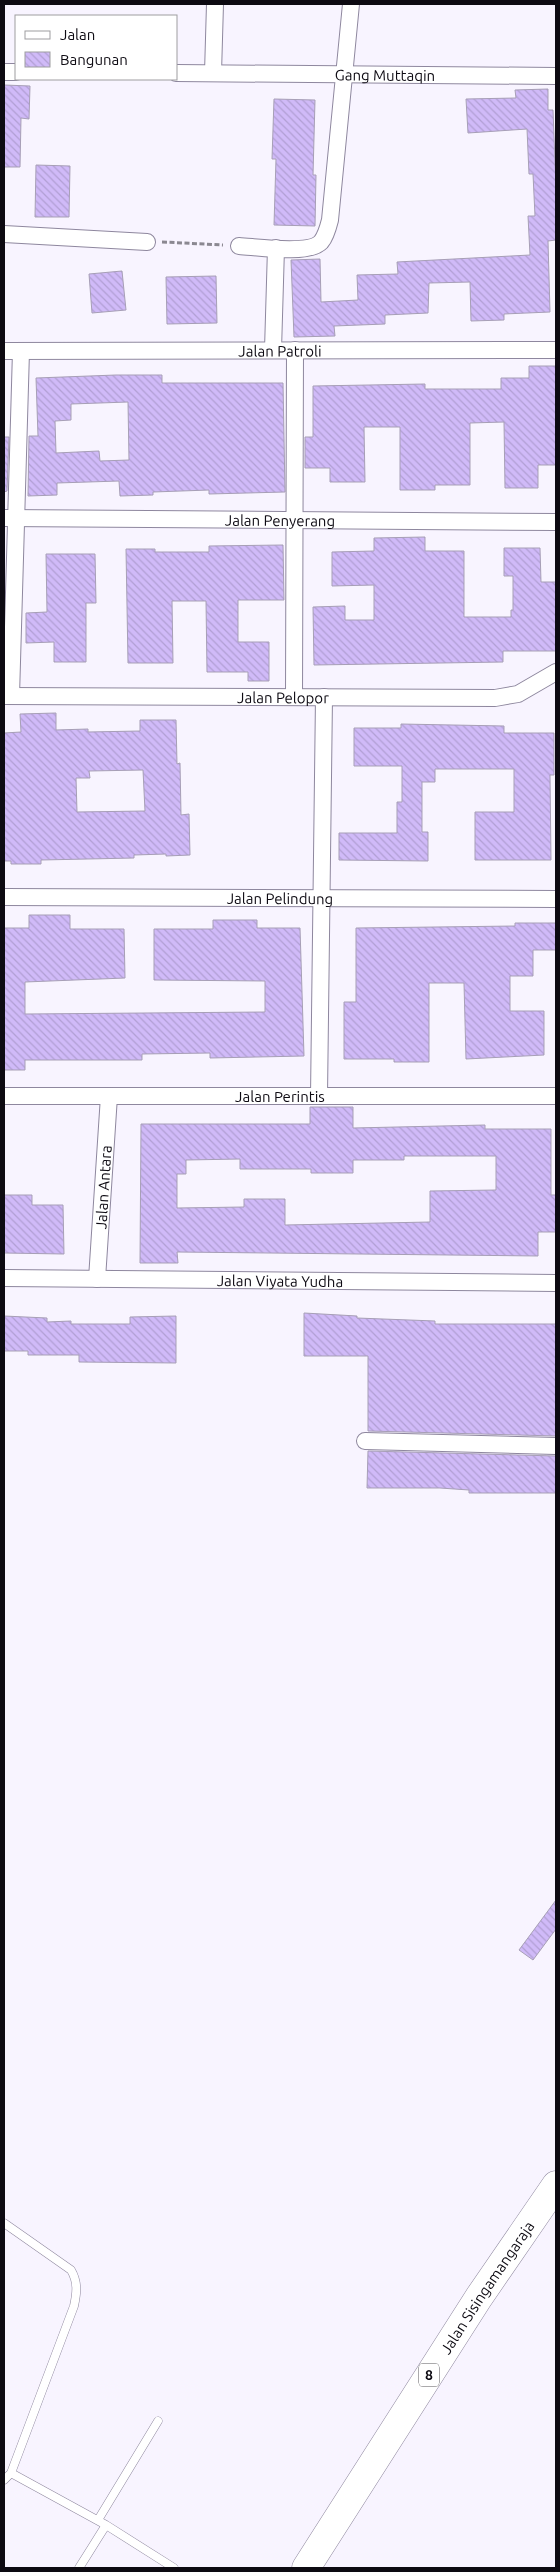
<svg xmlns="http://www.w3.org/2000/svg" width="560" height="2572" font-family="Ubuntu,sans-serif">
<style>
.building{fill:url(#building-back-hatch);stroke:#a79fb6;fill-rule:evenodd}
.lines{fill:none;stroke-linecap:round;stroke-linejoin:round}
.lane-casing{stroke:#8e879e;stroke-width:9}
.street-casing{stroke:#8e879e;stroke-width:18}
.highway-casing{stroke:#8e879e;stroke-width:29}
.path{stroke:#8b8891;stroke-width:3;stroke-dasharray:5 2.5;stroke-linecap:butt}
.lane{stroke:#fff;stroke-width:8}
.street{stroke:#fff;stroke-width:16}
.highway{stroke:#fff;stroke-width:28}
.labels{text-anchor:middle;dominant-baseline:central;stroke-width:4;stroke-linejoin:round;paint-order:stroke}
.shield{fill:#fff;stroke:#565459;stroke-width:1}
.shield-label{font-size:14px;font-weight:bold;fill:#0d0a12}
.street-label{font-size:15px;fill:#0d0a12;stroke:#fff}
</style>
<defs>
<pattern id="building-back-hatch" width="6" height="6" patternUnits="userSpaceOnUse" patternTransform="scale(1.25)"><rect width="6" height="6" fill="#d0baf8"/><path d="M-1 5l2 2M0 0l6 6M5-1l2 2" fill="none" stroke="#b19fd4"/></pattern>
</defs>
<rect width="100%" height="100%" fill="#f8f4ff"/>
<path class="building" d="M 4,85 L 30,86 L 29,119 L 21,118 L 20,167 L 4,167 Z
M 548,89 L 548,110 L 553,110 L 556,187 L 556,240 L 548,241 L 550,312 L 504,314 L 504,320 L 471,321 L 470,282 L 429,283 L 428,313 L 385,315 L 385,324 L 334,326 L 335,336 L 294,337 L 291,260 L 320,259 L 321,302 L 358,300 L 357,275 L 398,274 L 397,262 L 530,255 L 528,216 L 535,216 L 533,174 L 529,174 L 527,129 L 468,133 L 466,99 L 516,98 L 515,90 Z
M 274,99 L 315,100 L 313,175 L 316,175 L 315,226 L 274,225 L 276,159 L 272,159 Z
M 36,165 L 70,166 L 69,217 L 35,217 Z
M 122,271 L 126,310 L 92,313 L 89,274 Z
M 216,276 L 217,323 L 167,324 L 166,277 Z
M 529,366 L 556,366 L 556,465 L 538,465 L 538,488 L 505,488 L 504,422 L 470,423 L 470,485 L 435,485 L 435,490 L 400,490 L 400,427 L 364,427 L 365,482 L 330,482 L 330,468 L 305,468 L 305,437 L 313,437 L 313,386 L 425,384 L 425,389 L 501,389 L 501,378 L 529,378 Z
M 116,375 L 162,375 L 162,383 L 283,383 L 285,492 L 209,494 L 209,490 L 153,492 L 153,495 L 120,496 L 119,481 L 57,483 L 57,495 L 28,496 L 29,436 L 38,436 L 36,378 ZM 128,402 L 129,460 L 100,461 L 99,451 L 56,453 L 55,421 L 71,420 L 71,404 Z
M 4,437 L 9,437 L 7,491 L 4,492 Z
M 425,537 L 425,551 L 464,551 L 464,617 L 511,617 L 511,610 L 513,610 L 513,576 L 504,576 L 504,548 L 540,548 L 541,582 L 556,582 L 556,651 L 503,651 L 503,662 L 314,665 L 313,607 L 345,606 L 345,620 L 374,620 L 374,585 L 332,586 L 332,552 L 374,551 L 374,538 Z
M 283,545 L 284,600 L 238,600 L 238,642 L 269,642 L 269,681 L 248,681 L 248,672 L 207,672 L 206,601 L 172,601 L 173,663 L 128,663 L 126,549 L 155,549 L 155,552 L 209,552 L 209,546 Z
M 46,554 L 95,554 L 96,603 L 86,603 L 86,662 L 54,662 L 54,642 L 26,643 L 26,613 L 47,612 Z
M 56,713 L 56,730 L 88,729 L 88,732 L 140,731 L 140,720 L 176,720 L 177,764 L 180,763 L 181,815 L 189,814 L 190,855 L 166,856 L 166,854 L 134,855 L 134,858 L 41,860 L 41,864 L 11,864 L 11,861 L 4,861 L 4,733 L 21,732 L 20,714 ZM 143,770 L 145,811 L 77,812 L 76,778 L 90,778 L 89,771 Z
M 401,724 L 504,726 L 504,733 L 554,733 L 554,775 L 550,775 L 551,860 L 475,860 L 475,812 L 514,812 L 514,769 L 435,769 L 435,782 L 422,782 L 422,832 L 428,832 L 428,861 L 339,860 L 339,833 L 397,833 L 397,802 L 402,802 L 402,766 L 354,766 L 354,728 L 401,728 Z
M 29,915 L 70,915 L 70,929 L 124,929 L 125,978 L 25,982 L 25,1014 L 265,1012 L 265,981 L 154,980 L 154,929 L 213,929 L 213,920 L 257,920 L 257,928 L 300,928 L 304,1056 L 210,1058 L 210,1053 L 142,1054 L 142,1060 L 25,1060 L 25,1070 L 4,1070 L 4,928 L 29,928 Z
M 515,923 L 556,923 L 556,950 L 533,950 L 533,976 L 510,976 L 510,1011 L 544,1011 L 544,1055 L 466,1059 L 464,983 L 429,983 L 429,1062 L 394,1062 L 394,1059 L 344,1059 L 344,1002 L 356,1002 L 356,928 L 515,926 Z
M 310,1107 L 353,1107 L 353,1128 L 485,1125 L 485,1129 L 551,1129 L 551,1195 L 556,1195 L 556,1232 L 538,1232 L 538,1256 L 177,1252 L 178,1263 L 140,1263 L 141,1124 L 310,1124 ZM 404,1156 L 496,1156 L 496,1190 L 430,1191 L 430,1222 L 285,1225 L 285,1199 L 244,1199 L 244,1207 L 177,1208 L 177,1174 L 186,1174 L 186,1160 L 240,1159 L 240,1169 L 311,1169 L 311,1173 L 353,1173 L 353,1160 L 404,1160 Z
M 4,1195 L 32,1195 L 32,1205 L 63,1205 L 64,1254 L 4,1253 Z
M 304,1313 L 357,1316 L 357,1318 L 435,1321 L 435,1324 L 556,1324 L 556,1436 L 368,1431 L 368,1356 L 304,1356 Z
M 4,1316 L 47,1318 L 47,1322 L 71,1321 L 71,1324 L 130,1324 L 130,1317 L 176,1316 L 176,1363 L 79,1362 L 79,1355 L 28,1355 L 28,1351 L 4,1351 Z
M 368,1451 L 556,1456 L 556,1493 L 469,1493 L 469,1490 L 440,1488 L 367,1488 Z
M 556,1900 L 556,1929 L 533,1960 L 519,1950 Z"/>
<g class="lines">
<g class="lane-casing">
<path id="lane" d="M 4,2223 L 71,2270 C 78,2282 77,2292 74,2306 L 11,2473 L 4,2480
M 11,2473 L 106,2525 L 174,2568
M 98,2520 L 158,2421
M 79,2568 L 106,2525"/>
</g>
<g class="street-casing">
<g id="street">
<path d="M 4,72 L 16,72"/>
<path id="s1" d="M 176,73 L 556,76"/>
<path d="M 213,73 L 215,4"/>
<path d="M 4,234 L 147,242"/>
<path d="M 239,246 C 257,247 309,255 321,242 C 326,236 328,228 330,220 L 351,4"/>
<path d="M 273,350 L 276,248"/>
<path id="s2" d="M 4,351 L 556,350"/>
<path id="s3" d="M 4,518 L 556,522"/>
<path id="s4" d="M 4,696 L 495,698 L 518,694 L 556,672"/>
<path d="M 11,696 L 21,351"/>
<path d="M 294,697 L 295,350"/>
<path id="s5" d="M 4,897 L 556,899"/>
<path id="s6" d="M 4,1096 L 556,1096"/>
<path d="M 319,1096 L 324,697"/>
<path id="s7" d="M 4,1278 L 556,1283"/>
<path id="s8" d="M 97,1279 L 109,1096"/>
<path d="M 365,1441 L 556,1446"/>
</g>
</g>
<g class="highway-casing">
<g id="highway">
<path id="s9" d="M 306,2568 L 479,2297 L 556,2185"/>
</g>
</g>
<path class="path" d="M 162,242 L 223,245"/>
<use href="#lane" class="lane"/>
<use href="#street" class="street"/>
<use href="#highway" class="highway"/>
</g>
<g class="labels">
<rect class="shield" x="419" y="2363.5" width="20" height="23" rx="4"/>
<g class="shield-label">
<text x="429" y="2375">8</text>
</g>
<g class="street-label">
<text stroke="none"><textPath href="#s1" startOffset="209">Gang Muttaqin</textPath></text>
<text stroke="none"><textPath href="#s2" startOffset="276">Jalan Patroli</textPath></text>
<text stroke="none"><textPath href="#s3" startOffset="276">Jalan Penyerang</textPath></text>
<text stroke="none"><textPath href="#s4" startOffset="279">Jalan Pelopor</textPath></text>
<text stroke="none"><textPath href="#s5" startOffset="276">Jalan Pelindung</textPath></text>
<text stroke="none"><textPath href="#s6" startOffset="276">Jalan Perintis</textPath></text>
<text stroke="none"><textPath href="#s8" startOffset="92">Jalan Antara</textPath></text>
<text stroke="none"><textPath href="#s7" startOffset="276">Jalan Viyata Yudha</textPath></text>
<text stroke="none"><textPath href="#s9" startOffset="334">Jalan Sisingamangaraja</textPath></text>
</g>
</g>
<rect width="560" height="2572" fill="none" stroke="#0d0a12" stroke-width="10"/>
<rect x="15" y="15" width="162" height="65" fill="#ffffff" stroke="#9e9da0"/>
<rect x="25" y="31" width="25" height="8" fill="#ffffff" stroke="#9e9da0"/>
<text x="60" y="40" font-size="15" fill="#0d0a12">Jalan</text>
<rect x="25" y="52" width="25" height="15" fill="url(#building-back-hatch)" stroke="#9e9da0"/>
<text x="60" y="65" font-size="15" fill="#0d0a12">Bangunan</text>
</svg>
